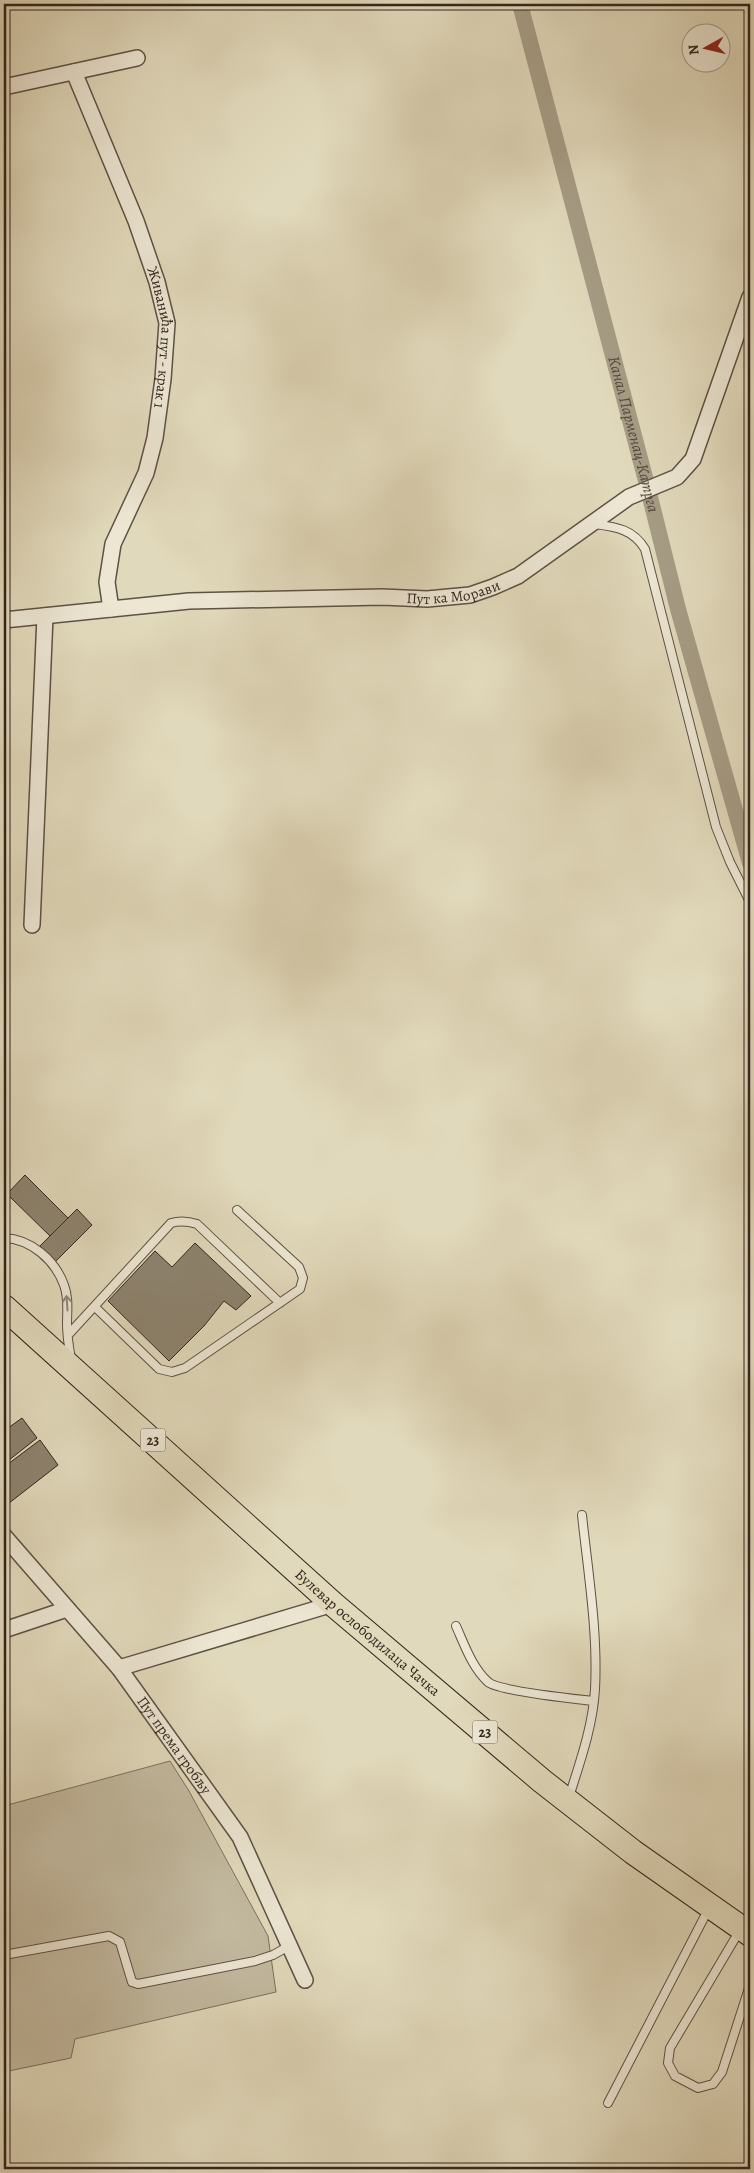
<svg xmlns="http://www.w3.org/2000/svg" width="754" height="2173" font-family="Alegreya,serif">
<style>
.green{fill:#c3baa0;stroke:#7b705e}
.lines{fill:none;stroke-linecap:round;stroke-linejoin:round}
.canal{stroke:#a69c85;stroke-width:16}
.building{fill:#8d836f;stroke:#33251d}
.lane-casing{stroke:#5e5244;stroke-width:10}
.street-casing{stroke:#5e5244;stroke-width:18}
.primary-casing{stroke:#33251d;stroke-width:26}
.lane{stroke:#ece6d3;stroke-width:8}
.street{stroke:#ece6d3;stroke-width:15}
.primary{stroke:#e1d9bb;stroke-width:24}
.oneway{stroke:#908678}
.labels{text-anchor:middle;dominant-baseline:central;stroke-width:4.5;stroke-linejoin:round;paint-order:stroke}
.shield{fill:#ece6d3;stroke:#6a5f54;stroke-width:1}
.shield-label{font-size:14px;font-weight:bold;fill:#33251d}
.street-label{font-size:15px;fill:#33251d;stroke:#ece6d3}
.water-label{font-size:16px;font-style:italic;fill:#56493c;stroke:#ece6d3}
</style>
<rect width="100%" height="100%" fill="#e1d9bb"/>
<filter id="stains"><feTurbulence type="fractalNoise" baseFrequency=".004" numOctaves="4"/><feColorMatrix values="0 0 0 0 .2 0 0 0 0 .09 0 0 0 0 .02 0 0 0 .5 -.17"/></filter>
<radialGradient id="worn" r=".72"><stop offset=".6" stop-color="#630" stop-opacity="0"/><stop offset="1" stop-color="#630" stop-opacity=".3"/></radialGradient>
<path class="green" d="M 170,1761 L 189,1791 L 268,1936 L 276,1992 L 75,2039 L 71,2058 L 4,2072 L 4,1806 Z"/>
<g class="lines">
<path class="canal" id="s1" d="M 520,4 L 646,481 L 678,609 L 750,863"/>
</g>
<path class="building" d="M 25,1175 L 68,1218 L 50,1236 L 7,1194 Z
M 77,1209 L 92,1225 L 55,1262 L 40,1246 Z
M 195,1243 L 251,1296 L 236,1310 L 224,1301 L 204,1326 L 169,1361 L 108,1301 L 155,1251 L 172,1267 Z
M 22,1418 L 37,1438 L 4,1464 L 4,1431 Z
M 40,1440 L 58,1465 L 4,1507 L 4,1467 Z"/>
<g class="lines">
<g class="lane-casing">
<path id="lane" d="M 594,524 C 616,527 633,529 645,549 L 716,827 L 730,862 L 750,902
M 4,1238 C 31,1239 55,1260 64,1285 C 69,1298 67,1311 67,1324 C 67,1336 69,1348 71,1359
M 95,1307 L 159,1369 L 172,1372 L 185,1368 L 300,1289 L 303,1278 L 299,1267 L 237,1210
M 68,1335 L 171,1223 C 181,1220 188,1221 197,1224 L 280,1303
M 456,1626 C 465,1646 472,1667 488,1682 C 498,1691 576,1699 593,1701
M 569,1797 C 580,1762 593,1726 595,1689 C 598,1632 588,1572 582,1515
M 740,1930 L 670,2048 L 668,2063 L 675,2076 L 698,2088 L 713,2084 L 722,2072 L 750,1985
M 4,1955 L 109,1936 L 120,1942 L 132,1982 L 138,1984 L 255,1961 L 273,1955 L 289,1946
M 4,2031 L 5,2039
M 608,2103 L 709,1908"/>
</g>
<g class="street-casing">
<g id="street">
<path id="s2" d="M 74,72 L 136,221 L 157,282 L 167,323 L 163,379 L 155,438 L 146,473 L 113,544 L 107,582 L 111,609"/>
<path d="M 4,87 L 137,58"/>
<path id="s3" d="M 4,620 L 189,601 L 382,597 L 427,599 L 470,595 L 493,587 L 518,576 L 629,497 L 677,477 L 693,459 L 750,297"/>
<path d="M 32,925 L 45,616"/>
<path id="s4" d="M 4,1536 L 119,1668 L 240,1837 L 305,1980"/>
<path d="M 4,1630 L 67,1609"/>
<path d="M 119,1668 L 333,1604"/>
</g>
</g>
<g class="primary-casing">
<g id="primary">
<path id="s5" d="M 4,1307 L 333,1604 L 542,1781 L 633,1852 L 750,1934"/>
</g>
</g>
<use href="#lane" class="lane"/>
<use href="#street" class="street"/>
<use href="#primary" class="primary"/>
</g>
<defs><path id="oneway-shaft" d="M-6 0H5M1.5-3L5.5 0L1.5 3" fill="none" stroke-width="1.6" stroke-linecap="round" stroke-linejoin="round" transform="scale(1.25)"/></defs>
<use class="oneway" href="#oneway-shaft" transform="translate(67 1303) rotate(-94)"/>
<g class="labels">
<g class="shield">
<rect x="140.5" y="1428.5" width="25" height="23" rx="4"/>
<rect x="472.5" y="1720.5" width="25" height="23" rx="4"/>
</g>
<g class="shield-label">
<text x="153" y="1440">23</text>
<text x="485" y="1732">23</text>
</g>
<g class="street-label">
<text stroke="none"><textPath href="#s2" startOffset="282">Живанића пут - крак 1</textPath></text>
<text stroke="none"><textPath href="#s3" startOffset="451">Пут ка Морави</textPath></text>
<text stroke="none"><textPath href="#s5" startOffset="488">Булевар ослободилаца Чачка</textPath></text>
<text stroke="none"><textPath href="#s4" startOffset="270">Пут према гробљу</textPath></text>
</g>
<g class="water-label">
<text stroke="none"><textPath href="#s1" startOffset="445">Канал Парменац-Катрга</textPath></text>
</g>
</g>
<rect width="754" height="2173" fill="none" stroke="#e1d9bb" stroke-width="20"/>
<rect x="5" y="5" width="744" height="2163" fill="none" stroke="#33251d" stroke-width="2.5"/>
<rect x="10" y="10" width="734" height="2153" fill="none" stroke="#33251d"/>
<g transform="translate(706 48) rotate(262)"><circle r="24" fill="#ece6d3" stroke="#a2998a"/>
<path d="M0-4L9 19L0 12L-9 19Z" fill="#8f2418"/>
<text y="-8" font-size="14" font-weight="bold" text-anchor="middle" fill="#33251d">N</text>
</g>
<rect width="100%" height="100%" filter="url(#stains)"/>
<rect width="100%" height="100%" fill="url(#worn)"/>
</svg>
